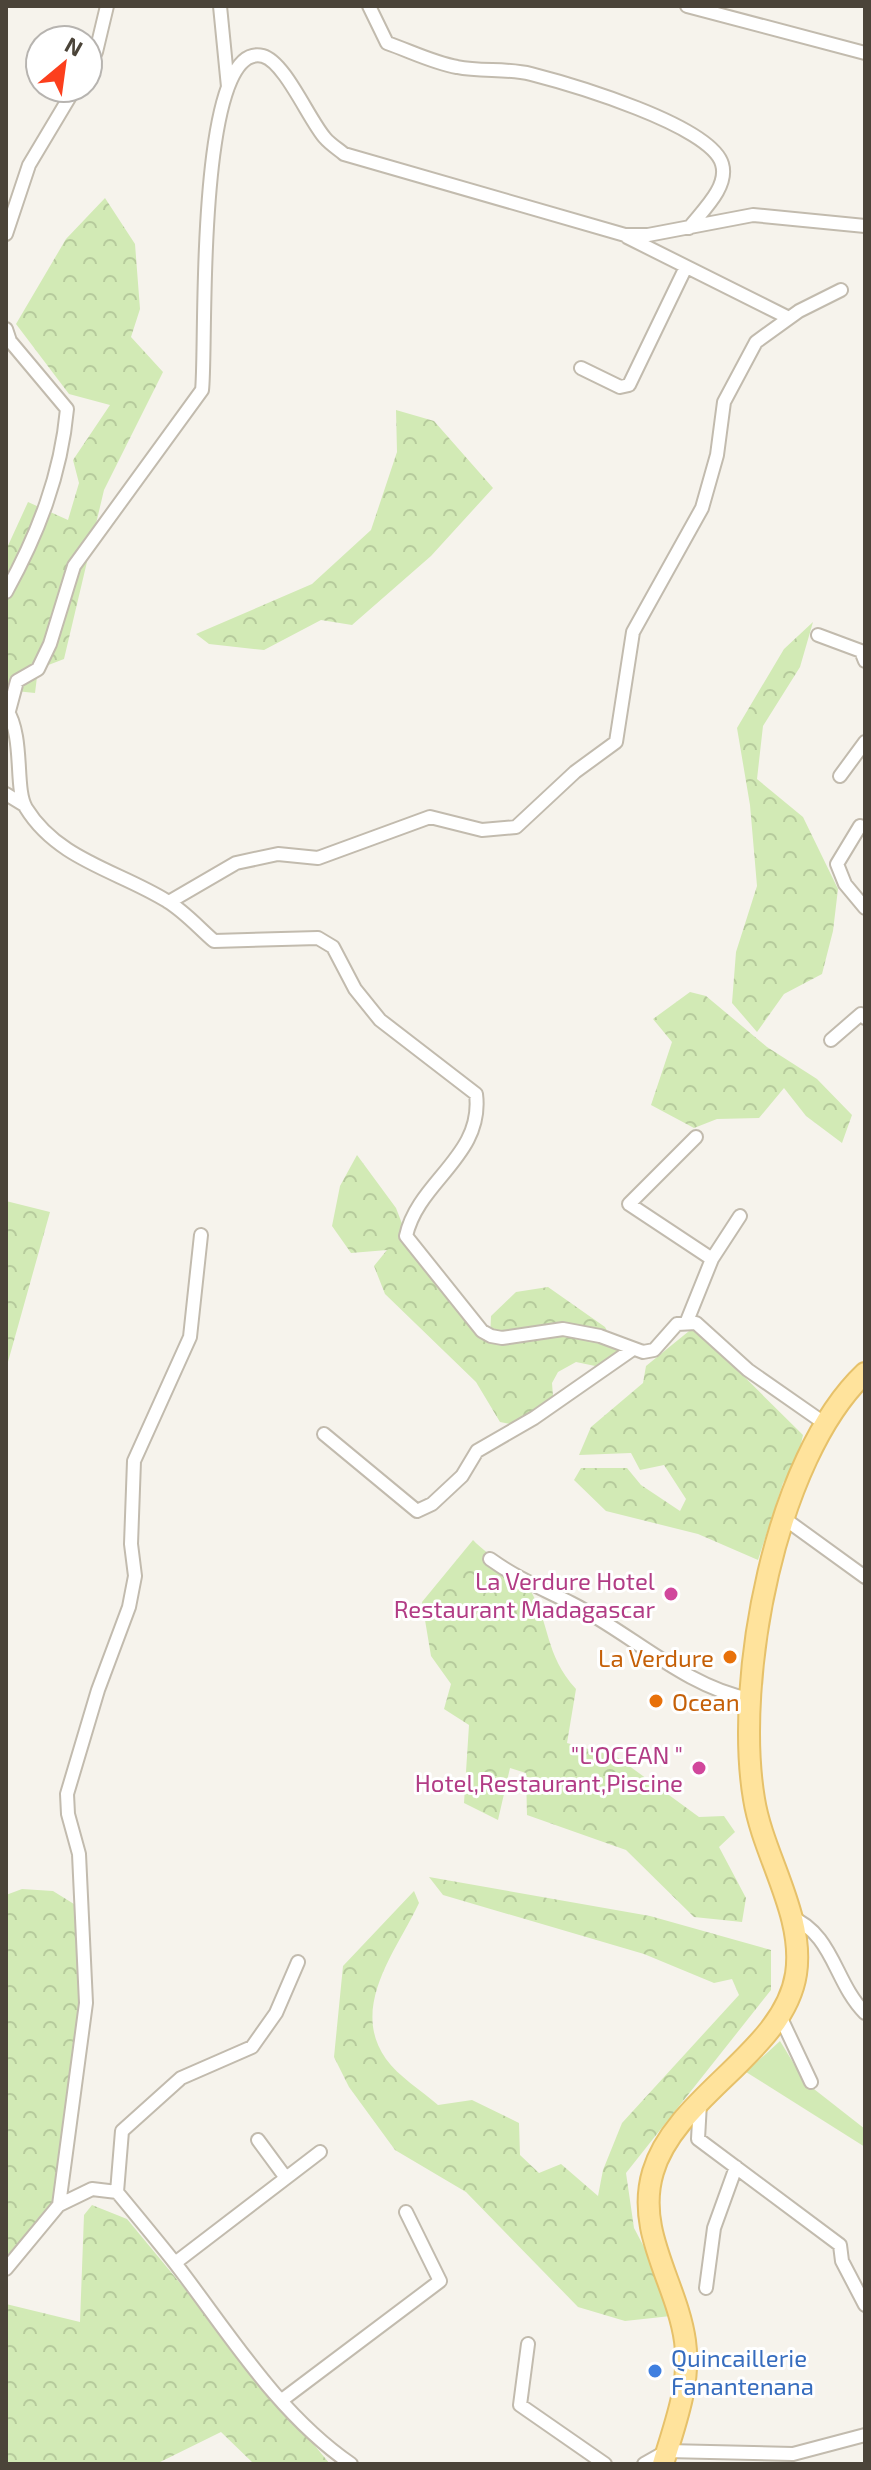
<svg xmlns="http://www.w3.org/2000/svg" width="871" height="2470" font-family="'Exo 2',sans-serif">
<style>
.forest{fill:url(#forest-crowns)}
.green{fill:#d2eab5}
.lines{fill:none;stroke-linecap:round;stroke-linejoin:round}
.minor-casing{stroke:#c2bbae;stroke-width:16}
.primary-casing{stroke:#e6c16a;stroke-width:24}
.minor{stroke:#fff;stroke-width:12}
.primary{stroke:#ffe39c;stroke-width:20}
.hotel-dot{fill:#d1479c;stroke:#fff;stroke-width:3}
.food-dot{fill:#e8710a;stroke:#fff;stroke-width:3}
.shop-dot{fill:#3f7fe0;stroke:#fff;stroke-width:3}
.labels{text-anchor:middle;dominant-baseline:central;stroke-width:6;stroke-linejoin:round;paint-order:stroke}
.hotel-label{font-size:24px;fill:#b23c85;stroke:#fff;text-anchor:end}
.food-label{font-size:24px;fill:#c56008;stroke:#fff;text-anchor:end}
.shop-label{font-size:24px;fill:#366cbe;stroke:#fff;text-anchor:start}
</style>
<defs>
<pattern id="forest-crowns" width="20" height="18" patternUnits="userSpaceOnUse" patternTransform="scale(2)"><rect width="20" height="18" fill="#d2eab5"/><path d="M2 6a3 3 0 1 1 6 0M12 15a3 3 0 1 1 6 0" fill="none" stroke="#b6ca9c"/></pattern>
</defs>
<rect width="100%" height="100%" fill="#f6f3ec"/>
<path class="forest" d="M 105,198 L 135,244 L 140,309 L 131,337 L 163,372 L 104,490 L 64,659 L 38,669 L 35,693 L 6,690 L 6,550 L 28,502 L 68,520 L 79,483 L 73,460 L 110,405 L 69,394 L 16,324 L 66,239 Z
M 396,410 L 434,421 L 493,488 L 431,556 L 352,625 L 321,620 L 264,650 L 209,644 L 196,634 L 312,584 L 371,530 L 397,452 Z
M 813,622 L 800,667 L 763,726 L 757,779 L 803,817 L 838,889 L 833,931 L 822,974 L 784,994 L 757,1032 L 732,1003 L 736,952 L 757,886 L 750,805 L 737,728 L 784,649 Z
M 690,992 L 706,996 L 767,1047 L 817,1079 L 852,1115 L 842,1143 L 806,1116 L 784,1088 L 759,1118 L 717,1119 L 694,1128 L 651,1105 L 672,1042 L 653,1019 Z
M 357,1155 L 396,1208 L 408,1239 L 490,1340 L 491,1316 L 516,1292 L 548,1287 L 605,1327 L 623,1361 L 600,1367 L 576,1362 L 558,1372 L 552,1383 L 553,1396 L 526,1427 L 500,1422 L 476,1382 L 385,1294 L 374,1266 L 387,1250 L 351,1253 L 332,1226 L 340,1186 Z
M 6,1201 L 50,1212 L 6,1369 Z
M 694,1327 L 803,1435 L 797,1462 L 783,1483 L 758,1560 L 698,1534 L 606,1511 L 574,1480 L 581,1468 L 627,1468 L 641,1485 L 680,1511 L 686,1499 L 664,1465 L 640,1470 L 631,1453 L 579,1455 L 591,1427 L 643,1383 L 646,1366 Z
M 473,1540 C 484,1552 524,1580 529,1588 C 551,1624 544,1654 576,1689 L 567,1743 L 617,1757 L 699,1817 L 724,1816 L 735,1832 L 719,1847 L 746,1898 L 742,1922 L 694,1917 L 626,1850 L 527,1815 L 526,1773 L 510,1768 L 498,1820 L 464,1803 L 469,1725 L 444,1709 L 451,1684 L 431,1656 L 422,1602 Z
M 429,1877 L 650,1916 L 771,1950 L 771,1990 L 626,2173 L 634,2228 L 680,2315 L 625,2321 L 578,2307 L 466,2192 L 395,2150 L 349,2087 L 334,2057 L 343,1966 L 414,1891 L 419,1903 C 397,1950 349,2007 386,2059 C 398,2076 422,2091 438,2105 L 472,2100 L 519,2123 L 520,2155 L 539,2173 L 561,2164 L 598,2196 L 603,2170 L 622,2123 L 739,1995 L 732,1979 L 714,1983 L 644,1954 L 443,1895 Z
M 22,1889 L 53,1891 L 82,1909 L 81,2032 L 59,2205 L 6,2265 L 6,1895 Z
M 92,2205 L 127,2219 L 330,2464 L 254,2464 L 221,2432 L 156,2464 L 6,2464 L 6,2304 L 80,2322 L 84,2215 Z"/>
<path class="green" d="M 780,2041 L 805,2082 L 865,2129 L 865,2147 L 746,2072 Z"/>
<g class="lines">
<g class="minor-casing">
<path id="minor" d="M 220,6 L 228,87
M 369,6 L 387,43 C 410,51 434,63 457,67 C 481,72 507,68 531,74 C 570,84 711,125 722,164 C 729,187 702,211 689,228
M 687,6 L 865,53
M 88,66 L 96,52 L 107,6
M 6,234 L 29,165 L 75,88
M 627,237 L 789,318
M 6,329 L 10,341 L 67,409 C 61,475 38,534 6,592
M 581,368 L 620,387 L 629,385 L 685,269
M 818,635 L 861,651 L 865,661
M 6,708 C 25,738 14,788 26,808 C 58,860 119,871 167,901 C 184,911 199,928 214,941 L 318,938 L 333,947 L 355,989 L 380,1020 L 476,1094 C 484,1156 418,1181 406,1236 L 482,1331 L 491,1336 L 502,1338 L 563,1329 L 600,1336 L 643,1352 L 654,1350 L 677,1324 L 696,1323 L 748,1370 L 824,1423
M 9,711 L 17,681 L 38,669 L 50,644 L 74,566 L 202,390 C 207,355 194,38 263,56 C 285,62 309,120 325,138 C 330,144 338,149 344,154 L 625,235 L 648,235 L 753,215 L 865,226
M 840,776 L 865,742
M 6,794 L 24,805
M 860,826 L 837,864 L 845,884 L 865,908
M 169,902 L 236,863 L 278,854 L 318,858 L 430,817 L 482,830 L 516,827 L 575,772 L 616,742 L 633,632 L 702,508 L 717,455 L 724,402 L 756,342 L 799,311 L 841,290
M 831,1040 L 861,1014 L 865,1018
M 696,1137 L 629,1204 L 712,1259
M 687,1321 L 712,1259 L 740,1216
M 324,1434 L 417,1511 L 432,1504 L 462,1476 L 477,1451 L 534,1418 L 633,1349
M 785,1519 L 865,1577
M 490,1559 C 518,1579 541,1588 571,1603 C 629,1632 687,1688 750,1699
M 789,1916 C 834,1934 834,1982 865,2013
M 779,2014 L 811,2082
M 700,2103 L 698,2139 L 840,2245 L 842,2261 L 865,2305
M 258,2140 L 286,2178
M 117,2192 L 122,2131 L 181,2078 L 252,2047 L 276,2013 L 298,1962
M 59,2205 L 86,2003 L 79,1854 L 68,1814 L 67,1794 L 98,1690 L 129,1607 L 135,1576 L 131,1544 L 134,1461 L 190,1337 L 201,1235
M 175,2263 L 320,2152
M 6,2269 L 59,2205 L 92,2189 L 117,2192 C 136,2215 156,2239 175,2263 C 229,2333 277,2413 351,2464
M 706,2288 L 714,2228 L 736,2167
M 528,2344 L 520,2405 L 605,2464
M 282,2400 L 440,2281 L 406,2212
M 644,2464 L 667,2451 L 793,2454 L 865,2435"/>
</g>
<g class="primary-casing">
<path id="primary" d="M 663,2464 C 675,2423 691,2384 685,2341 C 677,2283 635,2232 653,2172 C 675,2096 784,2052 796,1974 C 805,1915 763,1856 754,1799 C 734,1680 775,1458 865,1373"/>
</g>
<use href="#minor" class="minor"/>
<use href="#primary" class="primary"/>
</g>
<g class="hotel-dot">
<circle cx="671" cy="1594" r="8"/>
<circle cx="699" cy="1768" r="8"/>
</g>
<g class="food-dot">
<circle cx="730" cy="1657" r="8"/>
<circle cx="656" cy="1701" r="8"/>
</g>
<circle class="shop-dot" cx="655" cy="2371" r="8"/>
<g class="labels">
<g class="hotel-label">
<text x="655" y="1580">La Verdure Hotel<tspan x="655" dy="28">Restaurant Madagascar</tspan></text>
<text x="683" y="1754">"L'OCEAN "<tspan x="683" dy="28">Hotel,Restaurant,Piscine</tspan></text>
</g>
<g class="food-label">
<text x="714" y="1657">La Verdure</text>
<text x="672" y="1701" text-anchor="start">Ocean</text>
</g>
<g class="shop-label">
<text x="671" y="2357">Quincaillerie<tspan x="671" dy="28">Fanantenana</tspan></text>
</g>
</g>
<rect width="871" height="2470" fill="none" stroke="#4b4439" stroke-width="16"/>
<g transform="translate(64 64) rotate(29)"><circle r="38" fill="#ffffff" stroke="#b7b4b0" stroke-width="2"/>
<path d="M0-6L14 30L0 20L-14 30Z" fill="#fc3f1d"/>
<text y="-12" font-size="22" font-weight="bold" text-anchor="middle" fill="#4b4439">N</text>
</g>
</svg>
